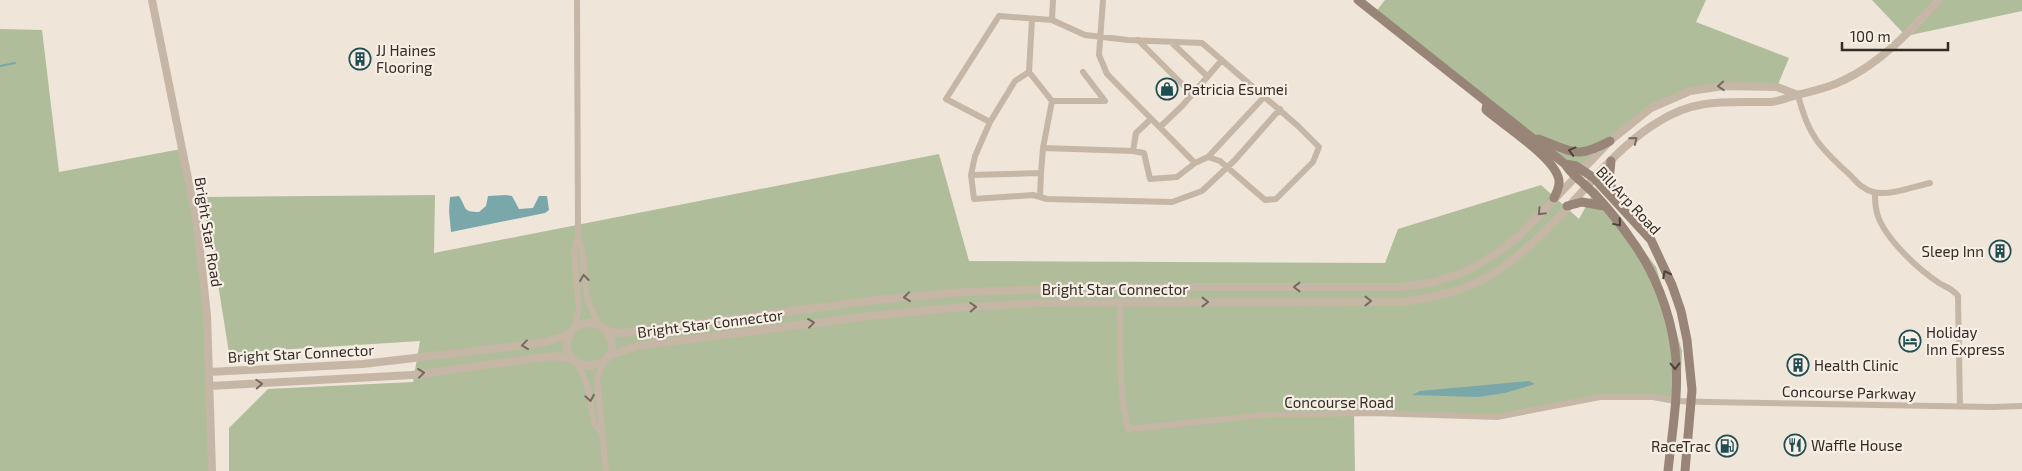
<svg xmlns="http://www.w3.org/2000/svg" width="2022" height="471" font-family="'Exo 2',sans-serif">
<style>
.green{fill:#b0bd9a}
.water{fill:#7aa7aa}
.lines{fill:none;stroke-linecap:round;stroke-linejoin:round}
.stream{stroke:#7aa7aa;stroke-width:2}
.minor{stroke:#c6b6a6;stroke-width:6}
.tertiary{stroke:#c6b6a6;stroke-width:8}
.secondary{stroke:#998578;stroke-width:9}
.oneway{stroke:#756a60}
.oneway2{stroke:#4c423a}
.labels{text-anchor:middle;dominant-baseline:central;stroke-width:4.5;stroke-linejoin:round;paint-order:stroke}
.poi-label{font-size:15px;fill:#332b26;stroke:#f7efe5;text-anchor:start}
.street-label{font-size:15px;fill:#332b26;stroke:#f7efe5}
</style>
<rect width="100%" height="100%" fill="#efe5d9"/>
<path class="green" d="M 1385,0 L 1706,0 L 1696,22 L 1789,58 L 1777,87 L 1708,87 L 1651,108 L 1582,170 L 1565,164 L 1375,13 Z
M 1872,0 L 2022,0 L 2022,11 L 1906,36 Z
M 0,29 L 42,30 L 59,172 L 181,149 L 202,268 L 212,471 L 0,471 Z
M 939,154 L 969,261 L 1385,263 L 1398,229 L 1541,185 L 1579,219 L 1596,188 L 1656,267 L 1682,351 L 1680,397 L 1600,397 L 1497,417 L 1354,413 L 1355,471 L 229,471 L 229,428 L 268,389 L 413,382 L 420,341 L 229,353 L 216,271 L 201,197 L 435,195 L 434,253 Z"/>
<path class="water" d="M 506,195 L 512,196 L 519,209 L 533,208 L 539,196 L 547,196 L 549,210 L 545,213 L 451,232 L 449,211 L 450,197 L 459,196 C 467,208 462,212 479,212 L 486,206 L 488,196 Z
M 1529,381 L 1535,384 L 1505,393 L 1478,397 L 1412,395 L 1420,391 Z"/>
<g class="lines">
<path class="stream" d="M 0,66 L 15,63"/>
<path class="minor" d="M 577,0 L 578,238
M 1103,0 L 1099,55 L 1107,74 L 1195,163 L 1208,157 L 1220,161 L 1265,200 L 1276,199 L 1313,162 L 1319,147 L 1298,126 L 1202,43 L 1128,40 L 1085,35 L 1052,20 L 999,16 L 946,99 L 990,122 L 975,156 L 971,175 L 1041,173 L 1043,148 L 1133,151 L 1136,133 L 1151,119
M 1032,19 L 1029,72 L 1052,101 L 1105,101
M 1052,20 L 1053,0
M 1138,40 L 1192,94
M 1171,42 L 1207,76
M 1083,72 L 1105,101
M 1798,95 C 1808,135 1819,147 1849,174 C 1856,181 1863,190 1873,192 C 1891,196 1912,187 1930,183
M 990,122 L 1015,81 L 1029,72
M 1160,127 L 1182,106 L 1222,60
M 1043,148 L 1052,101
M 1133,151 L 1144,153 L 1150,179 L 1177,177 L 1195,163
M 1208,157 L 1265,96
M 971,175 L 974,199 L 1033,195 L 1047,199 L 1172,202 L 1202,191 L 1235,160 L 1280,109
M 1875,193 C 1875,198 1875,203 1876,208 C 1879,234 1918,269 1939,283 C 1946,287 1953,289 1958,296 L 1960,407
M 1040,197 L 1041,173
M 1120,303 C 1121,344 1118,389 1128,429 L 1263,415 L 1372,413 L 1497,417 L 1600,397 L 1653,397 L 1675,401 L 1707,402 L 1992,407 L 2022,406
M 573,330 L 579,310 L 574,251 L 578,238 L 582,250 L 587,298 L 598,324
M 604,361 L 597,379 L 606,471
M 578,363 L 589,392 L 594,423 L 601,432"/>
<path class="tertiary" d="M 152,0 L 197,223 L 207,315 L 212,471
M 605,329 C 635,371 556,380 568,338 C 571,326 587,319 599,325 C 603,327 607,331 612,332 C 616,333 620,332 624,333 L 877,300 L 964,292 L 1120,287 L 1403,287 L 1430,283 L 1459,274 L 1476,266 L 1501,250 L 1520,235 L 1610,141 L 1651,108 L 1690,91 L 1724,86 L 1777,87 L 1798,95
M 608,356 L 636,346 L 878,315 L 965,307 L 1041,303 L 1404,302 C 1431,297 1460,292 1484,279 C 1522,258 1559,218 1588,185 C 1608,162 1631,138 1658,122 C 1697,97 1729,103 1772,102 C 1780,101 1789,97 1797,95 C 1813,91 1829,88 1844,80 C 1881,63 1912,29 1939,0
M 209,372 L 363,364 L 542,343 L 561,337 L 571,332
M 210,386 L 412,375 L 553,356 L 572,359"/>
<path class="secondary" d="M 1358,0 L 1565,164 C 1571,174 1578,178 1586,186 C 1599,197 1620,223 1630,238 C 1654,270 1670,311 1675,350 C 1680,389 1672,432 1668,471
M 1487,103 L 1486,110 C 1503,125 1561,161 1559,183 C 1559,188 1556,194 1554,198
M 1538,139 C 1573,151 1575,160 1610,141
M 1611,161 L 1609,181 L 1616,198
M 1565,164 L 1576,166 L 1594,178 L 1651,240 L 1672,285 L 1681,311 L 1687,340 L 1692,390 L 1685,471
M 1567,206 L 1582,202 L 1604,206"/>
</g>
<defs><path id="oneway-chevron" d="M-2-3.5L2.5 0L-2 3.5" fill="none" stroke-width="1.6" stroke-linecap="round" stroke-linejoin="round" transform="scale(1.25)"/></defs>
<g class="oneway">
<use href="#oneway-chevron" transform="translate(1721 86) rotate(176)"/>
<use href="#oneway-chevron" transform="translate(1634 140) rotate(-40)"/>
<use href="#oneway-chevron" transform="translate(1541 212) rotate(134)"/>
<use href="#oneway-chevron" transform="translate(584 278) rotate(-97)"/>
<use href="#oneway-chevron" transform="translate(1297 287) rotate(180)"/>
<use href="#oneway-chevron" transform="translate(907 297) rotate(174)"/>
<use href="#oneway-chevron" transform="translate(1368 301)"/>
<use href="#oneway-chevron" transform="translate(1205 302)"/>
<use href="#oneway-chevron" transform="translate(973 307) rotate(-3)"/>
<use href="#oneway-chevron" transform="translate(811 323) rotate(-7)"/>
<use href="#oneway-chevron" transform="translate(525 345) rotate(173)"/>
<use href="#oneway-chevron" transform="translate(421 373) rotate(-7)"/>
<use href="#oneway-chevron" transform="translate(259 384) rotate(-3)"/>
<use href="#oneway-chevron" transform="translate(590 398) rotate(80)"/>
</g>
<g class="oneway2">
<use href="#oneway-chevron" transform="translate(1572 151) rotate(-165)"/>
<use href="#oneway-chevron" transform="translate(1618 223) rotate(50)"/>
<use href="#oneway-chevron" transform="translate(1666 274) rotate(-117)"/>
<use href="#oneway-chevron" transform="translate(1675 366) rotate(89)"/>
</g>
<defs>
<g id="building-ring" transform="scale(1.125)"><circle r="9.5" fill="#f7efe5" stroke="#1f4d51" stroke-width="1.5"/><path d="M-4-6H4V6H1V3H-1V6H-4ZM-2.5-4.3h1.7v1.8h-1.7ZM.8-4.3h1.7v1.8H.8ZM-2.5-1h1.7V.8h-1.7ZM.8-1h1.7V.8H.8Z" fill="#1f4d51"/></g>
<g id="shop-ring" transform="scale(1.125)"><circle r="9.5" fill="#f7efe5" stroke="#1f4d51" stroke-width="1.5"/><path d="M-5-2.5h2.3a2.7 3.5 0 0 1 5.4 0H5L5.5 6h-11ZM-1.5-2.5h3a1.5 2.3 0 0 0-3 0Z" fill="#1f4d51"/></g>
<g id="hotel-ring" transform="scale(1.125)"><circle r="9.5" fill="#f7efe5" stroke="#1f4d51" stroke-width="1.5"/><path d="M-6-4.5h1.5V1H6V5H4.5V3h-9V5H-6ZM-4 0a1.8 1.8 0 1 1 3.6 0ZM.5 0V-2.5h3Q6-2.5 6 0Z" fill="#1f4d51"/></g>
<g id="restaurant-ring" transform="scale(1.125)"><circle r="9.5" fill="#f7efe5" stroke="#1f4d51" stroke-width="1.5"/><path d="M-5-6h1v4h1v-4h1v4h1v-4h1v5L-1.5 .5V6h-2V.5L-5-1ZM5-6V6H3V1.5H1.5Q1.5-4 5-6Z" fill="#1f4d51"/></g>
<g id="fuel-ring" transform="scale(1.125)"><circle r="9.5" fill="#f7efe5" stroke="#1f4d51" stroke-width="1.5"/><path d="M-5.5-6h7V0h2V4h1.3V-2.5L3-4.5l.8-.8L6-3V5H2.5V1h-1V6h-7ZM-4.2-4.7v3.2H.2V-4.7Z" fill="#1f4d51"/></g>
</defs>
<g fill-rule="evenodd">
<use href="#building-ring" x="360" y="59"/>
<use href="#shop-ring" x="1167" y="89"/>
<use href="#building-ring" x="2000" y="251"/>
<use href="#hotel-ring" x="1910" y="341"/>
<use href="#building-ring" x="1798" y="365"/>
<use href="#restaurant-ring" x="1795" y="445"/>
<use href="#fuel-ring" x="1727" y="446"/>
</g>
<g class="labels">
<g class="poi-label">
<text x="376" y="50">JJ Haines<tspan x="376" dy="17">Flooring</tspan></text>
<text x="1183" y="89">Patricia Esumei</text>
<text x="1984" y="251" text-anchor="end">Sleep Inn</text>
<text x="1926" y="332">Holiday<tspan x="1926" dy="17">Inn Express</tspan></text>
<text x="1814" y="365">Health Clinic</text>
<text x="1811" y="445">Waffle House</text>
<text x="1711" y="446" text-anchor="end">RaceTrac</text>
</g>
<g class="street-label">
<text transform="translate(1629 200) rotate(47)">Bill Arp Road</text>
<text transform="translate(209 232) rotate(81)">Bright Star Road</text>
<text x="1115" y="289">Bright Star Connector</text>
<text transform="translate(710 323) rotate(-7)">Bright Star Connector</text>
<text transform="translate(301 353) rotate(-3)">Bright Star Connector</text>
<text transform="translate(1849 392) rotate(1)">Concourse Parkway</text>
<text x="1339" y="402">Concourse Road</text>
</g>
</g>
<path d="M1842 42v8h106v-8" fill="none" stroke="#332b26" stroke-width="2.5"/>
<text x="1850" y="42" font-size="15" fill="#332b26" stroke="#f7efe5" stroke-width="4" paint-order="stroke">100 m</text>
</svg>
